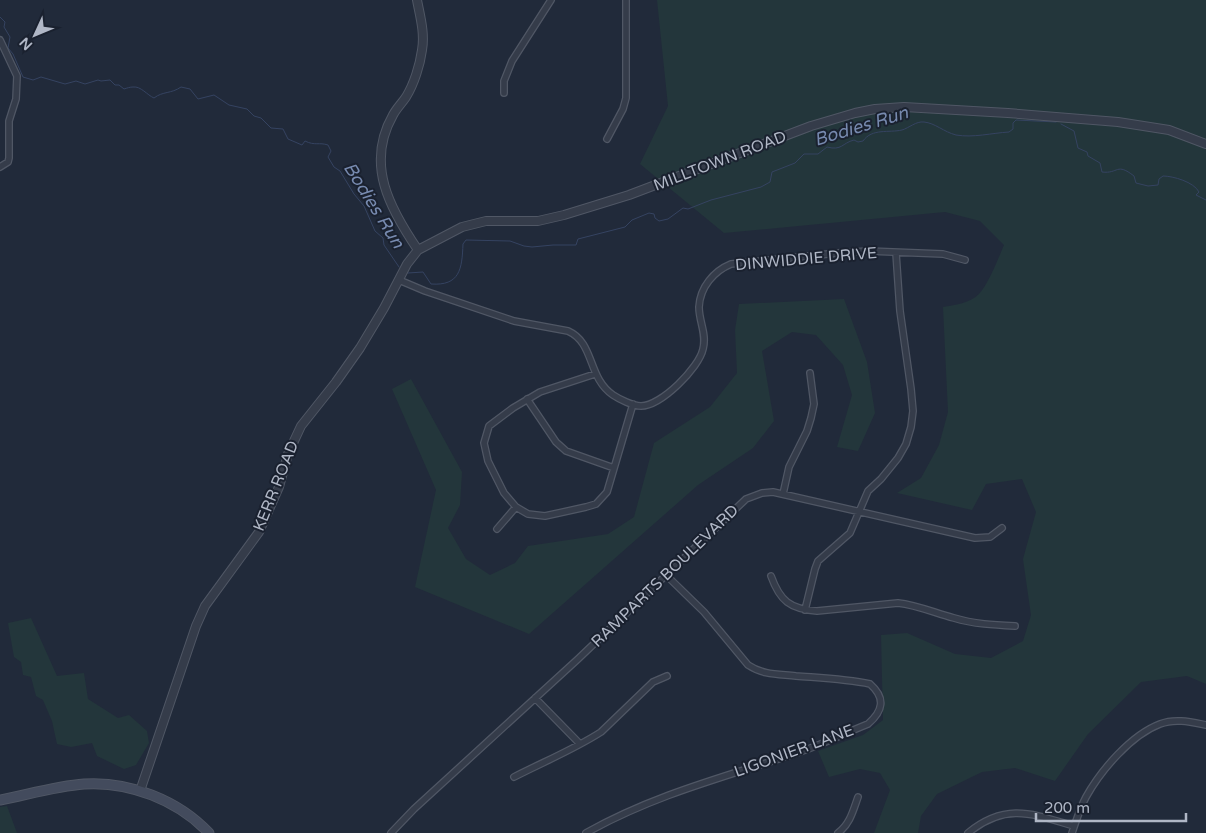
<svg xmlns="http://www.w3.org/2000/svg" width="1206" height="833" font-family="'Varela Round',sans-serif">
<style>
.green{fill:#23363b}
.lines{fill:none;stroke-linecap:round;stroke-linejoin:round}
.stream{stroke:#354361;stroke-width:1}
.minor-casing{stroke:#505765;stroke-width:8}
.tertiary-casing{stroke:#505765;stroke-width:10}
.secondary-casing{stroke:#505765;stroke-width:11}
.minor{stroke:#353c4a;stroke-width:5.5}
.tertiary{stroke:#353c4a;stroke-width:8}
.secondary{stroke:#434b5d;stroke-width:9}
.labels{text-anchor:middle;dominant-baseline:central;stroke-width:4;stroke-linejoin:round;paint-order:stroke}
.street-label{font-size:16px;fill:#b0b7c6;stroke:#1a212f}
.water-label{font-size:18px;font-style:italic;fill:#778aaf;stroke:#1a212f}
</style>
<rect width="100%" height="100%" fill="#212a3a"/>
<path class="green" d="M 657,0 L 1206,0 L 1206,684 L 1187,676 L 1141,682 L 1088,734 L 1055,781 L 1015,768 L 982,772 L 937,794 L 921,816 L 918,833 L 874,833 L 890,790 L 880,773 L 860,769 L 829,777 L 818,751 L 863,735 L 883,720 L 881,635 L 907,633 L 955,654 L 991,658 L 1023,641 L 1031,615 L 1023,559 L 1036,512 L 1022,479 L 986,484 L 972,510 L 897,493 L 921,478 L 939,445 L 948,412 L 943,307 C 954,305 971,303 979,294 C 989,283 998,259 1004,245 L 980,221 L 945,212 L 724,233 L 640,164 L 668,106 Z
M 844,299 L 867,362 L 875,413 L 858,451 L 837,447 L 852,395 L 843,365 L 816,335 L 792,332 L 762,351 L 774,421 L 753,448 L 698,485 L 529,634 L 415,587 L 436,490 L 392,389 L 411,379 L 462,472 L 460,505 L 448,528 L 466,559 L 490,575 L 515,563 L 528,546 L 608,534 L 634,517 L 654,443 L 710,407 L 737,373 L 735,330 L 739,304 Z
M 31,618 L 57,676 L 84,673 L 88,699 L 118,718 L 129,715 L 147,731 L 149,743 L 136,765 L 124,769 L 97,756 L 92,743 L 71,747 L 57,744 L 52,721 L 43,700 L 36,696 L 31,677 L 23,675 L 21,662 L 14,657 L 8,623 Z
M 7,806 L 17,833 L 0,833 L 0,807 Z"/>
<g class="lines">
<path class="stream" d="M 0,17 L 5,22 L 4,27 L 10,37 L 8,48 L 13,54 L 23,77 L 33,80 L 41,77 L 65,84 L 76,81 L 85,84 L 98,80 L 101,81 L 110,80 L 115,85 L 119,85 L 124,89 C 127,88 130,87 133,87 C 141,86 147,95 154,98 C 163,91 171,94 181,87 L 190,89 L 198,99 L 214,95 L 229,105 L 247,109 L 254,116 L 261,118 L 271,128 L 283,129 L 288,139 L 302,145 L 305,141 C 315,146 319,142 328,145 L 331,151 L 328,157 L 334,167 L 340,171 L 354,194 L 364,206 L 375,231 L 383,238 L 384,245 L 399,267
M 1061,124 L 1074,131 L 1078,148 L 1087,152 L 1088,156 L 1100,163 L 1102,172 C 1119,174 1116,162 1134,176 L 1136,183 L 1148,186 L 1158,185 L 1159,179 L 1163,176 C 1173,176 1194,182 1199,192 L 1196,195 L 1206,200
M 408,273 L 423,272 L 431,284 C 460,286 462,269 463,244 L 466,240 L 510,241 L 524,246 L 532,247 L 553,245 L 576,245 L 578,239 L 625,227 L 632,220 L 649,213 L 654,214 L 655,218 L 659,221 L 668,219 L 683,208 L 688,209 L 711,200 L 761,187 L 770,182 L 772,172 L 795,163 L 804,154 L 818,154 L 827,147 C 842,151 842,143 854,140 L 858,142 L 863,141 C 872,128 889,133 902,130 C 909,128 916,121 924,122 C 935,123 944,132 956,135 C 973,138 992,133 1009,132 L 1013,129 L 1013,123 L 1016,120 L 1056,122"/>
<g class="minor-casing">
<path id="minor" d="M 0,40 L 17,76 L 16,99 L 9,121 L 9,158 L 8,162 L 0,167
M 504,93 L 504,81 L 512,61 L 551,0
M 607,139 L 623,109 L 626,98 L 626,0
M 399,280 L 425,291 L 514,321 L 568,331 C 595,343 587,377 613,395 C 619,399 633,406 641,406 C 661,406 699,368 703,349 C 707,334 699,322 699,307 C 700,287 714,271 731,264 L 838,253 L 868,251 L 943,254 L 965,260
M 595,374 L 540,392 L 513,408 L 489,426 L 484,443 L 488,461 L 504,493 L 516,507 L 528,514 L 545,516 L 586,507 L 596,504 L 607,492 L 633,404
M 527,399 L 556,442 L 566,451 L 614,468
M 783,494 L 789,467 L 807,431 L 811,418 L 814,404 L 810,373
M 497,529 L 516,507
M 771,576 C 780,601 790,609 817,611 L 898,603 C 917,605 935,613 954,618 C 974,624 994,625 1015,626
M 805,610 L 815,569 L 818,561 L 850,533 L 868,491 L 881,479 L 898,458 L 906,444 L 911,427 L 913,411 L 911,389 L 900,311 L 896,253
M 535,698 L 580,744
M 514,777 C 543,762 573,750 601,732 L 653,682 L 667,676
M 391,833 L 414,809 L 578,659 L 746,499 L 762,493 L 773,492 L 975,538 L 990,537 L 1002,528
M 586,833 C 654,795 721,778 794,754 C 819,746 843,734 868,724 C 883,711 886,698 870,684 C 846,679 821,678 796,676 C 778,674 763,675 748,665 L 704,612 L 666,575
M 838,833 C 850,824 853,811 858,797
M 968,833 C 1006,802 1033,814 1074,826
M 1072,833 C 1076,821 1080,808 1086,797 C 1101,770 1131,735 1160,724 C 1175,718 1191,722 1206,725"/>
</g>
<g class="tertiary-casing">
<path id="tertiary" d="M 417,0 C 420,16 425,33 422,50 C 420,65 414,84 406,97 C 402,103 396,109 393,115 C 365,164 390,209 418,250
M 140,791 L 196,626 L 205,606 L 259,532 L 279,487 L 288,454 L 301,426 L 336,382 L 360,348 L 384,308 L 407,264 L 418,250 L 462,227 L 486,221 L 538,221 L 564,215 L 629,195 L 811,126 L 855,113 L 875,109 L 904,107 L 1008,113 L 1118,122 L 1169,130 L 1206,144"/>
</g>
<g class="secondary-casing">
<path id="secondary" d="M 0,800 C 26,795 57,786 84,784 C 129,781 178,800 209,833"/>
</g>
<use href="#minor" class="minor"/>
<use href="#tertiary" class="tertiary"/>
<use href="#secondary" class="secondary"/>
</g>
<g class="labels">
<g class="street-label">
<text transform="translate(720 161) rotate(-21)">MILLTOWN ROAD</text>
<text transform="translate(806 259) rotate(-5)">DINWIDDIE DRIVE</text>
<text transform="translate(276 486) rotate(-68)">KERR ROAD</text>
<text transform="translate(665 576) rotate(-44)">RAMPARTS BOULEVARD</text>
<text transform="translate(794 751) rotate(-20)">LIGONIER LANE</text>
</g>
<g class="water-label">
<text transform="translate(861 126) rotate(-17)">Bodies Run</text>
<text transform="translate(374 205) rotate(58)">Bodies Run</text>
</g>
</g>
<g transform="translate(35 35) rotate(226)" stroke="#1a212f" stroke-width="4" paint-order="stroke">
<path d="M0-4L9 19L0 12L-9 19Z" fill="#b0b7c6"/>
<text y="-8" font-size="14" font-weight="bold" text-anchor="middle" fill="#b0b7c6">N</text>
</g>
<path d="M1036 813v8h150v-8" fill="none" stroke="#b0b7c6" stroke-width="2.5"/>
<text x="1044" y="813" font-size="15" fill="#b0b7c6" stroke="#1a212f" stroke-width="4" paint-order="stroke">200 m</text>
</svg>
